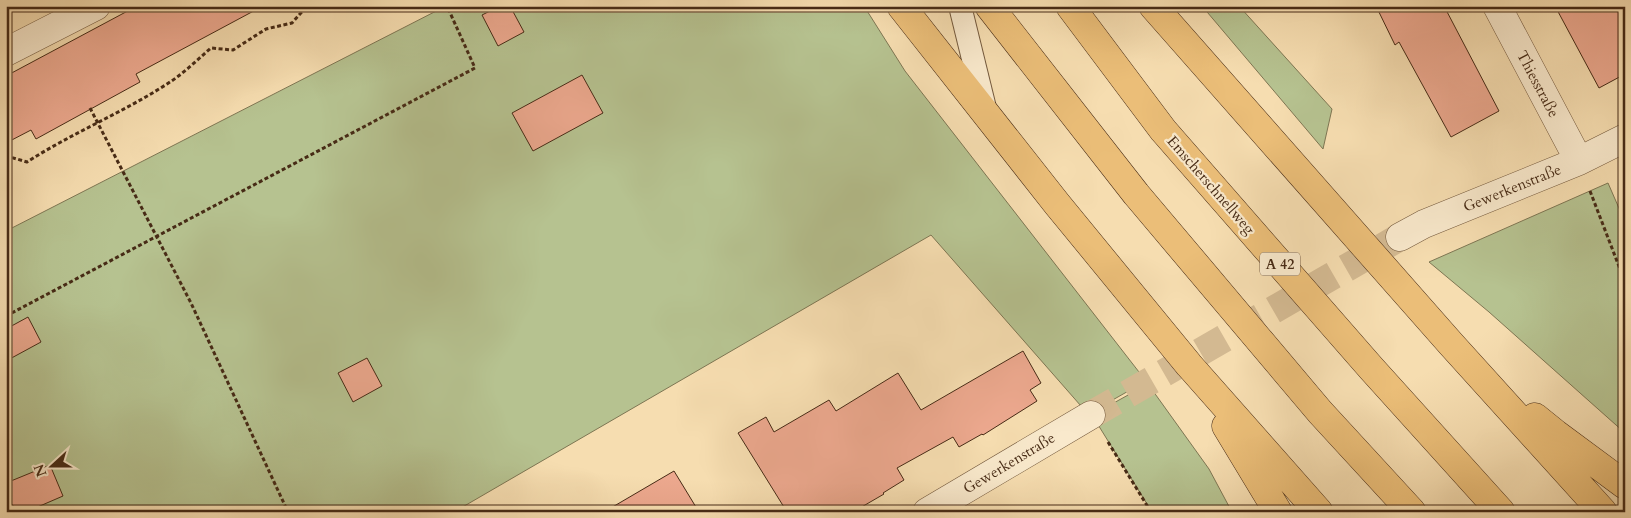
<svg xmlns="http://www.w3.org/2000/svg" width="1631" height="518" font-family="Cardo,serif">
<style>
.green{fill:#b6c290;stroke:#7e7653}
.building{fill:#eca88e;stroke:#472b16}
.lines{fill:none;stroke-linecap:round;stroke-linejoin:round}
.minor-tunnel{stroke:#d3b991;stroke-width:28;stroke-dasharray:28 14;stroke-linecap:butt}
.service-casing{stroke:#73583c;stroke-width:24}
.minor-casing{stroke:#73583c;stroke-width:29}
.motorway-casing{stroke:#472b16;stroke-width:29}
.path{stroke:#472b16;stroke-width:3;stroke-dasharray:4 2.5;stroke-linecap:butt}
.service{stroke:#f9e9cc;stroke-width:22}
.minor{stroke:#f9e9cc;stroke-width:28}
.motorway{stroke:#ebbe78;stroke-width:28}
.labels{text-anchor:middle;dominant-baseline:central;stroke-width:4.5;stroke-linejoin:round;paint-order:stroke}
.shield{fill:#f9e9cc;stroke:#7c644d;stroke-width:1}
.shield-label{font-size:14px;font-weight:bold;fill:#472b16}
.street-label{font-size:15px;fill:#472b16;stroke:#f9e9cc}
</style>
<rect width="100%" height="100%" fill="#f6ddb0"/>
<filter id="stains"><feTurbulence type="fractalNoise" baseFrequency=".004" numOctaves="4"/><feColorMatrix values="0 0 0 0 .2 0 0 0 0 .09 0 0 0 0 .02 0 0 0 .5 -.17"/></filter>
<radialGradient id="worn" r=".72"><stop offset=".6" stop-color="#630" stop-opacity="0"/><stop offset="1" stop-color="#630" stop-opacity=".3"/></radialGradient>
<path class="green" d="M 446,6 L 864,6 L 905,71 L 1146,381 L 1088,414 L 931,235 L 454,512 L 6,512 L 6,231 Z
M 1202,6 L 1239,6 L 1332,109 L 1323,149 Z
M 1608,183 L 1625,222 L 1625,433 L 1489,312 L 1429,262 Z
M 1148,384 L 1209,469 L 1232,512 L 1152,512 L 1092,415 Z"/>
<path class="building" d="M 137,6 L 263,6 L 136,74 L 140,82 L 36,139 L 31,130 L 6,143 L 6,76 Z
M 500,6 L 510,6 L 524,32 L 498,46 L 482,15 Z
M 1376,6 L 1444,6 L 1499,111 L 1451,137 L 1399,42 L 1395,45 Z
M 1555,6 L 1617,6 L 1625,20 L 1625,74 L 1599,88 Z
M 582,75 L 603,113 L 533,151 L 512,113 Z
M 28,317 L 41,342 L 6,361 L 6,329 Z
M 1023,351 L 1041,383 L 1030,390 L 1037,401 L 983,435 L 982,434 L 959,447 L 953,437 L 897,468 L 904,480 L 883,493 L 884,494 L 853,512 L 787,512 L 738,433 L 766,417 L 774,432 L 829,400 L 836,411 L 898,373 L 921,410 Z
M 367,358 L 382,386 L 353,402 L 338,373 Z
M 50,465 L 63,496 L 26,512 L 17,512 L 6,495 L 6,483 Z
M 674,471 L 699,512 L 604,512 Z"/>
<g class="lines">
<path class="minor-tunnel" d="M 1091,415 L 1400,237"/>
<g class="service-casing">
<path id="service" d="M 960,6 L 986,112"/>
</g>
<g class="minor-casing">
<path id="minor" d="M 1497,6 L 1579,161
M 6,52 L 96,6
M 1400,237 L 1424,224 L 1579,161 L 1625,138
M 927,512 L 1091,415"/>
</g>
<g class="motorway-casing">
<path id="motorway" d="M 901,6 L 1057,204 L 1189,365 L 1319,512
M 989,6 L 1136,194 L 1320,412 L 1412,512
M 1070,6 L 1163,130 L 1371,368 L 1501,512
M 1153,6 L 1451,344 L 1603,512
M 1535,417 L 1556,434 L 1625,485
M 1226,426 L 1278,512"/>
</g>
<path class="path" d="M 90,108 L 191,303 L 288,512
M 6,159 L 10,157 L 27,162 C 72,133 122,113 167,84 C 183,74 197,60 211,48 L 233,50 L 266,29 L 292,23 L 307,6
M 1590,191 L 1625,282
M 6,316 L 475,68 L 447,6
M 1108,442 L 1151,512"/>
<use href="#service" class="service"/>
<use href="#minor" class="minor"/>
<use href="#motorway" class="motorway"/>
</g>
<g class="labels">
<rect class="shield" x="1260" y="252.5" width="40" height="23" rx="4"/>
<g class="shield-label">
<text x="1280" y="264">A 42</text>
</g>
<g class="street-label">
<text transform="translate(1538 84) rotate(62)">Thiesstraße</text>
<text transform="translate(1211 185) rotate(49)">Emscherschnellweg</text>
<text transform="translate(1512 188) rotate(-22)">Gewerkenstraße</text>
<text transform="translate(1009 463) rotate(-31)">Gewerkenstraße</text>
</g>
</g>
<rect width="1631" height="518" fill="none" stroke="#f6ddb0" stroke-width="25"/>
<rect x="8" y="8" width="1616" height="503" fill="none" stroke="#472b16" stroke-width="2.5"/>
<rect x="12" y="12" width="1606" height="493" fill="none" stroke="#472b16"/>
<g transform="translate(52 466) rotate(249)" stroke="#f9e9cc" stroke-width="4" paint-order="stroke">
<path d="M0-4L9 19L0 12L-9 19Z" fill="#472b16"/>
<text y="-8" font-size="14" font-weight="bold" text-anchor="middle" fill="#472b16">N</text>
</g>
<rect width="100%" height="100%" filter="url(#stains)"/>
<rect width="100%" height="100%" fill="url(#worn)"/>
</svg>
